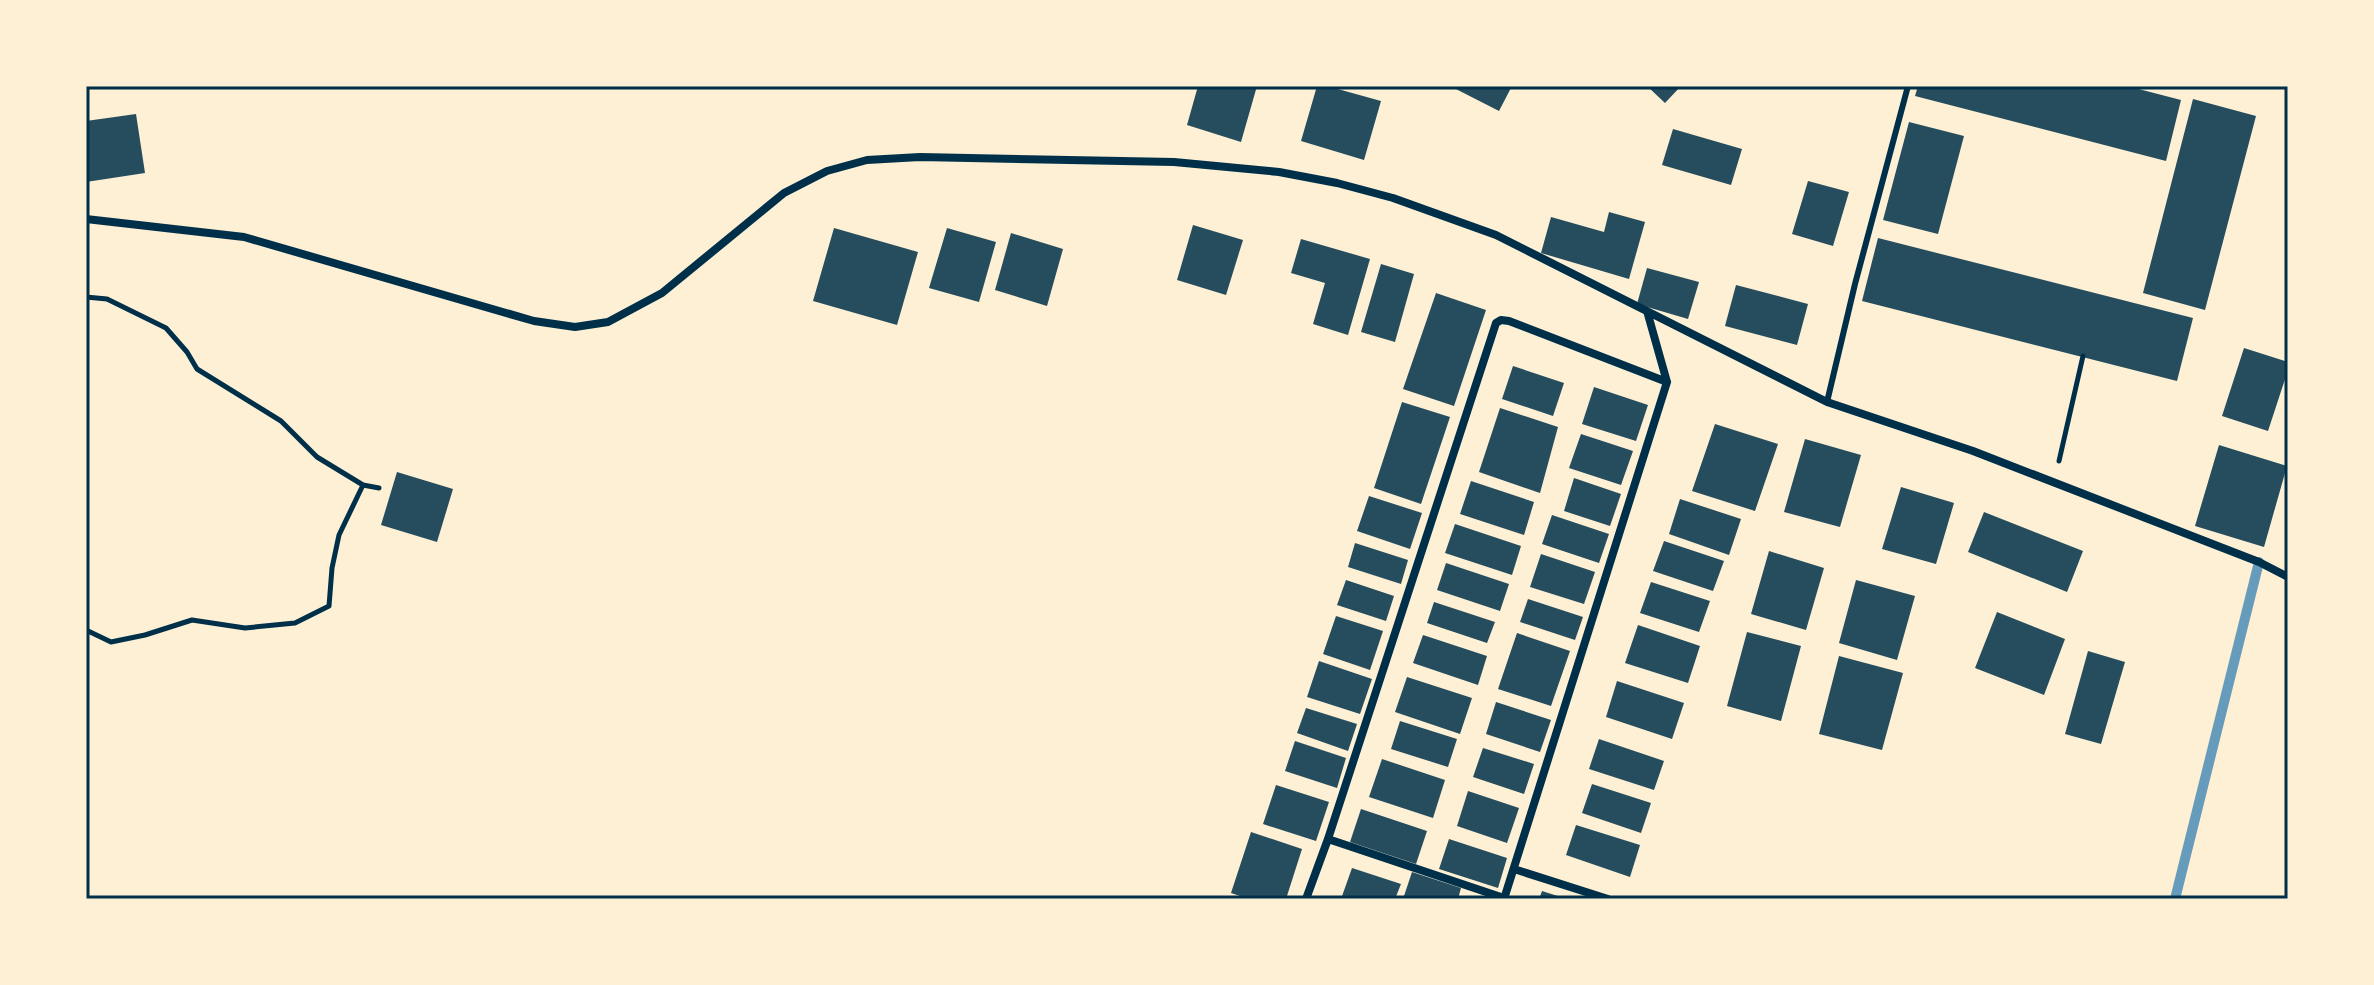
<svg xmlns="http://www.w3.org/2000/svg" width="2374" height="985" font-family="'Sofia Sans Condensed',sans-serif">
<style>
.lines{fill:none;stroke-linecap:round;stroke-linejoin:round}
.stream{stroke:#669bbc;stroke-width:10}
.building{fill:#264d5e}
.path{stroke:#003049;stroke-width:5}
.service{stroke:#003049;stroke-width:6}
.minor{stroke:#003049;stroke-width:8}
.neatline{fill:none;stroke:#003049;stroke-width:3}
</style>
<rect width="100%" height="100%" fill="#fdf0d5"/>
<g class="lines">
<path class="stream" d="M 2175,899 L 2259,562"/>
</g>
<path class="building" d="M 1198,86 L 1257,86 L 1241,142 L 1187,125 Z
M 1317,86 L 1327,86 L 1381,101 L 1364,160 L 1301,141 Z
M 1450,86 L 1512,86 L 1499,111 Z
M 1647,86 L 1681,86 L 1665,103 Z
M 1918,86 L 2127,86 L 2181,100 L 2166,161 L 1915,96 Z
M 2193,99 L 2256,116 L 2205,310 L 2143,293 Z
M 136,114 L 145,173 L 86,182 L 86,121 Z
M 1909,122 L 1964,136 L 1938,234 L 1883,220 Z
M 1673,129 L 1742,149 L 1731,185 L 1662,165 Z
M 1808,181 L 1849,192 L 1833,246 L 1792,234 Z
M 1609,212 L 1645,222 L 1629,279 L 1541,253 L 1551,217 L 1604,232 Z
M 1193,225 L 1243,240 L 1226,295 L 1177,280 Z
M 834,228 L 918,252 L 897,325 L 813,301 Z
M 947,228 L 996,242 L 979,302 L 929,288 Z
M 1011,233 L 1063,249 L 1047,306 L 995,290 Z
M 1878,238 L 2193,318 L 2177,381 L 1862,301 Z
M 1301,239 L 1370,259 L 1348,335 L 1313,324 L 1325,283 L 1291,273 Z
M 1381,264 L 1414,274 L 1395,342 L 1361,332 Z
M 1647,268 L 1699,282 L 1688,319 L 1637,304 Z
M 1736,285 L 1808,304 L 1797,345 L 1725,326 Z
M 1436,293 L 1486,310 L 1454,406 L 1403,389 Z
M 2244,348 L 2288,362 L 2288,370 L 2268,431 L 2222,416 Z
M 1513,366 L 1564,383 L 1553,416 L 1502,399 Z
M 1594,387 L 1648,405 L 1636,441 L 1582,424 Z
M 1402,402 L 1450,417 L 1421,504 L 1374,488 Z
M 1500,408 L 1558,427 L 1540,493 L 1479,472 Z
M 1715,424 L 1778,444 L 1755,511 L 1692,491 Z
M 1581,434 L 1633,451 L 1621,485 L 1569,468 Z
M 1805,439 L 1861,455 L 1840,527 L 1784,512 Z
M 2219,445 L 2287,466 L 2264,547 L 2195,526 Z
M 397,472 L 453,489 L 437,542 L 381,525 Z
M 1574,478 L 1621,494 L 1610,526 L 1564,511 Z
M 1471,481 L 1534,502 L 1524,535 L 1460,514 Z
M 1901,487 L 1954,503 L 1936,564 L 1882,549 Z
M 1369,496 L 1422,513 L 1410,549 L 1357,531 Z
M 1680,499 L 1741,519 L 1729,555 L 1669,534 Z
M 1984,512 L 2083,551 L 2067,592 L 1968,552 Z
M 1552,515 L 1609,534 L 1599,563 L 1542,544 Z
M 1455,524 L 1521,546 L 1512,575 L 1445,553 Z
M 1664,541 L 1724,561 L 1713,591 L 1653,571 Z
M 1355,543 L 1408,560 L 1401,584 L 1348,567 Z
M 1769,551 L 1824,568 L 1806,630 L 1751,614 Z
M 1541,554 L 1595,572 L 1584,604 L 1530,587 Z
M 1446,563 L 1509,584 L 1500,611 L 1437,590 Z
M 1346,580 L 1394,596 L 1386,621 L 1337,605 Z
M 1856,580 L 1915,596 L 1897,660 L 1839,643 Z
M 1651,582 L 1710,601 L 1699,632 L 1640,613 Z
M 1528,599 L 1583,617 L 1575,640 L 1520,622 Z
M 1434,602 L 1495,622 L 1487,643 L 1427,623 Z
M 1997,612 L 2065,639 L 2044,695 L 1975,668 Z
M 1336,616 L 1383,631 L 1370,670 L 1323,654 Z
M 1638,625 L 1700,646 L 1688,683 L 1625,663 Z
M 1747,632 L 1801,646 L 1781,721 L 1727,706 Z
M 1517,633 L 1570,651 L 1551,706 L 1498,689 Z
M 1423,635 L 1487,656 L 1478,685 L 1413,663 Z
M 2088,651 L 2125,662 L 2101,744 L 2065,734 Z
M 1839,656 L 1903,673 L 1882,750 L 1819,734 Z
M 1319,661 L 1372,679 L 1360,714 L 1307,697 Z
M 1407,677 L 1472,698 L 1460,734 L 1395,712 Z
M 1617,681 L 1684,703 L 1672,739 L 1606,717 Z
M 1496,702 L 1551,720 L 1540,752 L 1486,734 Z
M 1306,708 L 1357,724 L 1348,751 L 1297,733 Z
M 1400,721 L 1457,739 L 1448,767 L 1391,749 Z
M 1599,739 L 1664,761 L 1654,790 L 1589,769 Z
M 1295,741 L 1346,758 L 1337,788 L 1285,771 Z
M 1483,748 L 1534,764 L 1524,794 L 1473,777 Z
M 1382,759 L 1445,780 L 1433,818 L 1369,797 Z
M 1592,784 L 1651,803 L 1641,833 L 1582,813 Z
M 1276,785 L 1329,802 L 1316,841 L 1263,824 Z
M 1468,791 L 1519,808 L 1507,843 L 1457,826 Z
M 1361,809 L 1427,831 L 1416,864 L 1350,842 Z
M 1576,825 L 1640,845 L 1630,877 L 1566,855 Z
M 1251,832 L 1302,849 L 1286,899 L 1249,899 L 1231,893 Z
M 1449,839 L 1507,858 L 1498,888 L 1439,869 Z
M 1352,868 L 1401,884 L 1395,899 L 1341,899 Z
M 1412,872 L 1461,888 L 1458,899 L 1403,899 Z
M 1542,891 L 1564,898 L 1564,899 L 1539,899 Z"/>
<g class="lines">
<path class="path" d="M 86,297 L 107,299 L 166,328 L 187,352 L 197,369 L 281,421 L 317,457 L 363,485 L 379,488
M 2059,461 L 2083,356
M 86,630 L 111,642 L 145,635 L 192,620 L 245,628 L 295,623 L 329,606 L 332,568 L 339,535 L 363,485"/>
<path class="service" d="M 1827,402 L 1855,284 L 1908,86"/>
<path class="minor" d="M 86,219 L 244,237 L 534,321 L 575,327 L 608,322 L 662,293 L 784,193 L 827,171 L 867,160 L 920,157 L 1174,162 L 1279,172 L 1337,183 L 1393,198 L 1496,235 L 1827,402 L 1973,451 L 2259,562 L 2288,577
M 1328,839 L 1504,898
M 1514,869 L 1608,899
M 1306,899 L 1328,839 L 1496,323 L 1501,320 L 1509,321 L 1667,382
M 1504,899 L 1667,382 L 1647,311"/>
</g>
<rect width="2374" height="985" fill="none" stroke="#fdf0d5" stroke-width="176"/>
<rect x="88" y="88" width="2198" height="809" class="neatline"/>
</svg>
